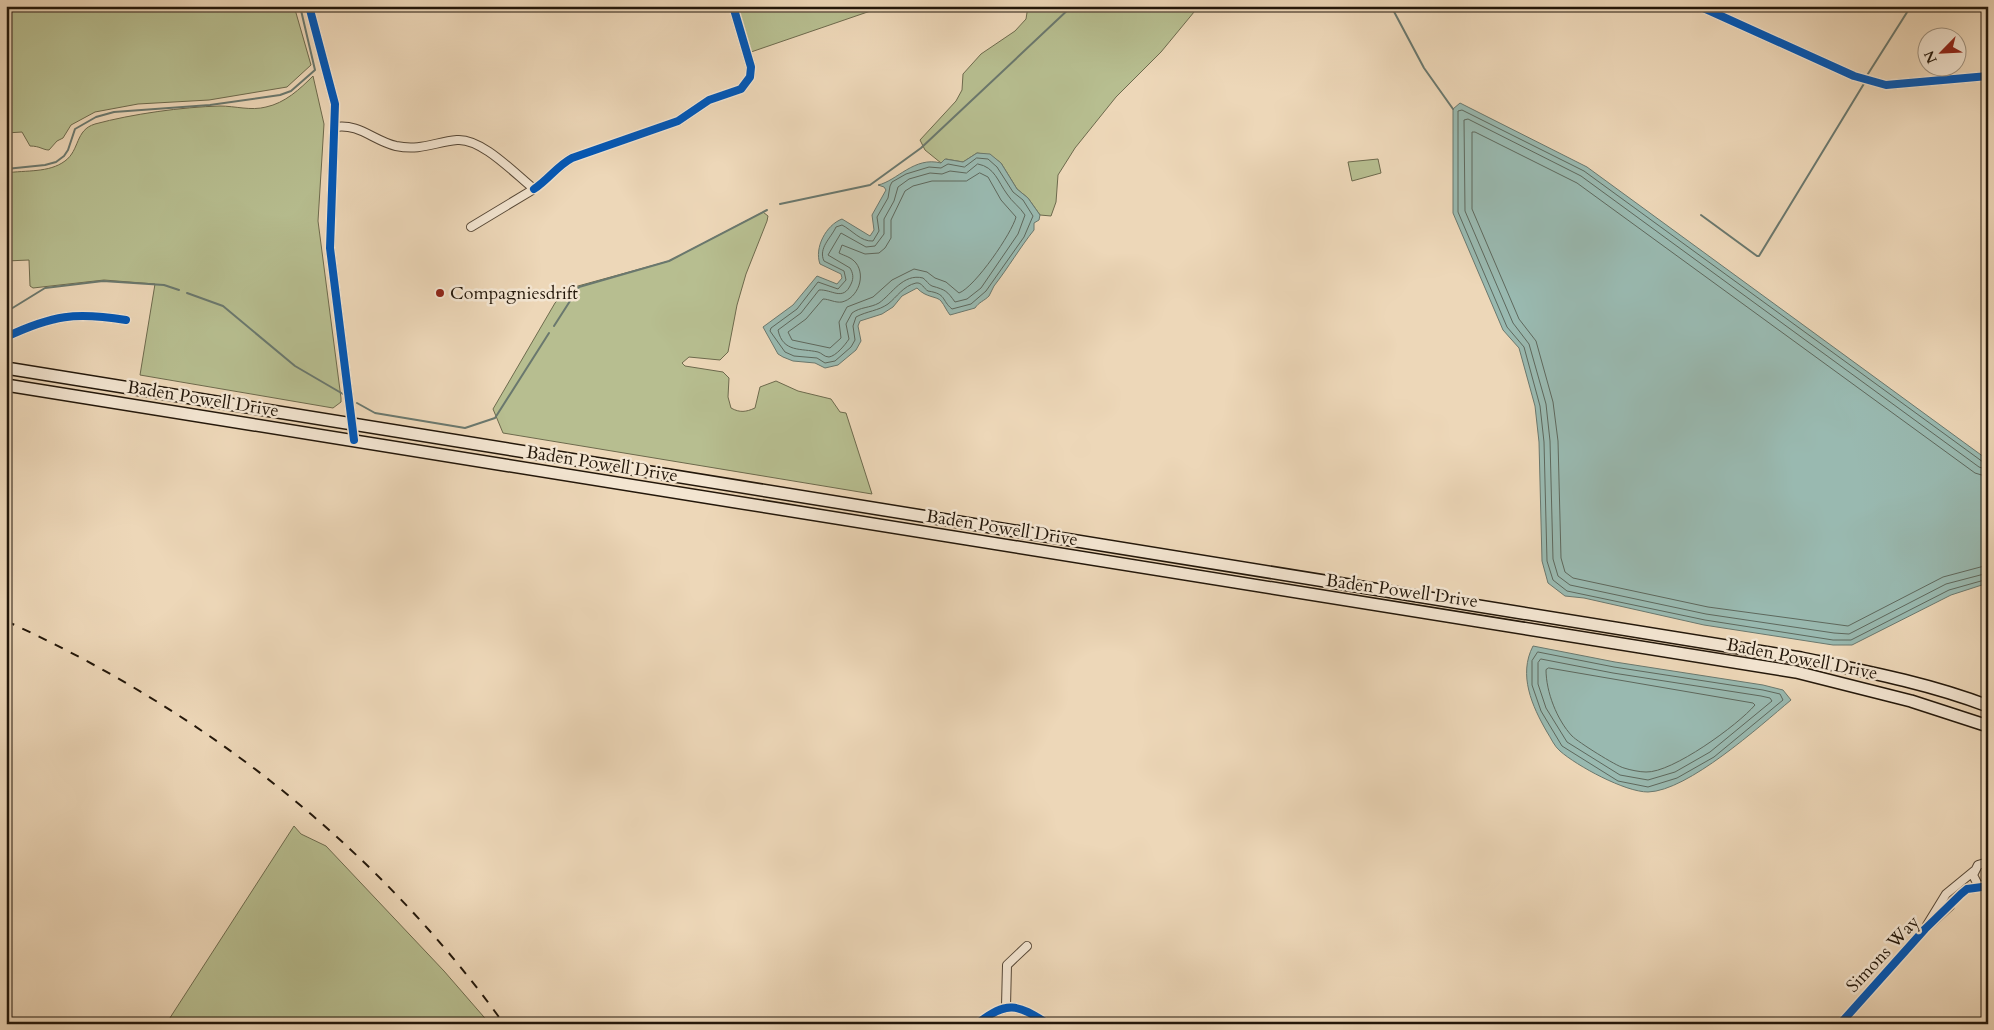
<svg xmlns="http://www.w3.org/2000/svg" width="1994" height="1030" font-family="Cardo,serif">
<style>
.green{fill:#b7be90;stroke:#6d6a4d}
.water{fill:#99b9b0;stroke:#6a786e}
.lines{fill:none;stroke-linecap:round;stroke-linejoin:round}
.shore{stroke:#5e685d;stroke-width:1}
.stream{stroke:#6a786e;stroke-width:2}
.street-casing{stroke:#564736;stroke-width:10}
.secondary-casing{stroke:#23170a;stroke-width:14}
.street{stroke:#f3e5d1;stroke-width:8}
.secondary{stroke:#f3e5d1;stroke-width:11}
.rail{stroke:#23170a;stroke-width:2;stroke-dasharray:9 9;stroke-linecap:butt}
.cycleway-casing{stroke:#f3e5d1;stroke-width:11}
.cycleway{stroke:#0057b8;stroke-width:8}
.poi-dot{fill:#8f2418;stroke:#f3e5d1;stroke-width:2}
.labels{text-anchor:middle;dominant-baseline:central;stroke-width:5;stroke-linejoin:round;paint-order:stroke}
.poi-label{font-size:18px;fill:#23170a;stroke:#f3e5d1;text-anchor:start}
.street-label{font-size:18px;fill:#23170a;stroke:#f3e5d1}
</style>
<rect width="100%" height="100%" fill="#edd7b8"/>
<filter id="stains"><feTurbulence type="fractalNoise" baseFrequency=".004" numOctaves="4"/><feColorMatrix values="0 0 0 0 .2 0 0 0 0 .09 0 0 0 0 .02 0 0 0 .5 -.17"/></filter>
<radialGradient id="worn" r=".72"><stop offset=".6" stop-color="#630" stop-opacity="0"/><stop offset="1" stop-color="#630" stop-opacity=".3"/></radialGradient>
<path class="green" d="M 6,6 L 294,6 L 311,65 L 287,87 L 209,100 L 138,104 L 95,112 L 71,125 L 63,138 L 57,141 L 49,150 C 43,150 40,146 30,146 L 22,132 L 6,133 Z
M 735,6 L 885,6 L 751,52 Z
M 1028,6 L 1199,6 L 1161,52 L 1116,97 L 1075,148 L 1058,175 L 1056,202 L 1051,216 L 1040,215 L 1028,198 L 1017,189 L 1001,163 L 990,155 L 977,153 L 963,162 L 946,159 L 941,163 L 925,150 L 920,140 L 956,101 L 962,90 L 963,74 L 981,54 L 1015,31 L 1026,19 Z
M 313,76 L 324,124 L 318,221 L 341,398 L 341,402 L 333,408 L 140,375 L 155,284 L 104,280 L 33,288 L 30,286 L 29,260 L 6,261 L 6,173 C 26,170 49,173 65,161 C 80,150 75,130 95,124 C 132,114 182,107 220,106 C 235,106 251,111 266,107 C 285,103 300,89 313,76 Z
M 1378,159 L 1381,173 L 1352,181 L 1348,162 Z
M 763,212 L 768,216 L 767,221 L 746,274 L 737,305 L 728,352 L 720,360 L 689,357 L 682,363 L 685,366 L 723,372 L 729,378 L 728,397 L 731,408 C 740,413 746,412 755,408 L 760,387 L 776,381 L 798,391 L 831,399 L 840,412 L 846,413 L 872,494 L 503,433 L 493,409 L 555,303 L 567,289 L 669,261 Z
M 294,826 L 301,834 L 326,846 L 444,971 L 490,1024 L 166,1024 Z"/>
<path class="water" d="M 1460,103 L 1587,167 L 1988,460 L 1988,583 L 1951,595 L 1852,645 L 1833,645 L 1704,625 L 1584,598 L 1565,596 L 1548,583 L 1542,561 L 1539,442 L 1535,406 L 1519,348 L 1503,330 L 1453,213 L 1453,109 Z
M 977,153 L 990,154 L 1001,163 L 1017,189 L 1028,198 L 1040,215 L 1039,220 L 1034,223 L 1034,230 C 1021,246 1008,268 994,286 C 992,289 991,293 989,296 C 984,301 979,302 975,308 L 950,315 C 946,310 945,306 941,301 C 937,296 926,298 917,288 L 902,296 L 893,307 L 882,314 L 860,321 L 858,326 L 861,341 L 856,350 L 838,365 L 825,368 L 815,363 L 793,361 L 783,357 L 778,354 L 763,327 L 793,305 L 817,276 L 837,284 L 842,278 L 841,274 L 820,264 C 814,248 826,225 842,219 L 870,236 L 874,230 L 872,215 L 886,190 L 884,187 L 878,185 C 897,181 914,156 941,163 L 945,159 L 963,162 Z
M 1533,646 L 1615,662 L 1763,685 L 1783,690 L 1791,700 C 1760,726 1688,791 1648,792 C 1625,792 1577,766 1560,751 C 1554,746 1551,738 1547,732 C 1532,706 1518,675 1533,646 Z"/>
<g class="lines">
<path class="shore" d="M 977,158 L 988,159 L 997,167 L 1013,192 L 1023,200 L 1033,216 L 1024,237 L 986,291 L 971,304 L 952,309 C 941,300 947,294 928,291 C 924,289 922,282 916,283 C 903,286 897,297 888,304 C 878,311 867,311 856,317 L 853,326 L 855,340 L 851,347 L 835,361 L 825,363 L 817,358 L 794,356 L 785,352 L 770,331 L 771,328 L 797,309 L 818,282 L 838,289 L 846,280 L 844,271 L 824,261 C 818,248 831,238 836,227 L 842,225 C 852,230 861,242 873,241 L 879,231 L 877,217 L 888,198 L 890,186 L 892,182 L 906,174 L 929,167 L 941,168 L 948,164 L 964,167 Z
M 978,164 C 995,167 998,182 1007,194 C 1012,202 1020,207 1025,215 L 1018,234 L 981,288 L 967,299 L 955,302 C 947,291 946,290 932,286 C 929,285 926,280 923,278 C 903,273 892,294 879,303 C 870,308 860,307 852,313 L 846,324 L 849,339 C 845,345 836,356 829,357 C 824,357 822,353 818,352 C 801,348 783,353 778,330 L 801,313 L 819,290 C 832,289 843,302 851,284 C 854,278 853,273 850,268 L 828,255 L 841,233 L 866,247 L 875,246 L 884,234 L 884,219 L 894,201 L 898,187 L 909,179 L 930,173 L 942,174 L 950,171 L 966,173 Z
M 980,173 L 988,177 L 1001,200 L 1016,217 C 1012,233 975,287 959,293 L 946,282 L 935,278 L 927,272 L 914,269 L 892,280 L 873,297 L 847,307 L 839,322 L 841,338 L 830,348 L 792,340 L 788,332 L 806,319 L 823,299 C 829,299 835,303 842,302 C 858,298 866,276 856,263 C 851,257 845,256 839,253 L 842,245 L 865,254 L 879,253 L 885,248 L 891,238 L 891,220 L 905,191 L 913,186 L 932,181 L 966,181 Z
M 1988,463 L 1983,462 L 1584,171 L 1462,110 L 1458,111 L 1458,212 L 1507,327 L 1524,347 L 1540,406 L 1544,442 L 1547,561 L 1553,580 L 1567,591 L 1705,620 L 1833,640 L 1851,640 L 1949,590 L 1988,579
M 1988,470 L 1979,467 L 1581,176 L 1468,119 L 1464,120 L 1465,211 L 1513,323 L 1529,344 L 1546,404 L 1550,441 L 1553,559 L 1558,576 L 1570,585 L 1706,614 L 1834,633 L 1849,634 L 1946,584 L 1988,573
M 1988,477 L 1975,473 L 1577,183 L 1475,132 L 1472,132 L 1472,209 L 1519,319 L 1536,341 L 1553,402 L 1558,441 L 1561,558 L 1565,572 L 1573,578 L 1708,607 L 1848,626 L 1943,577 L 1988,565
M 1538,652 L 1614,667 L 1763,690 L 1780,694 L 1783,700 L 1714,757 L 1677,778 L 1648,787 L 1618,781 L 1562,746 L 1541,711 L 1532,685 L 1532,661 Z
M 1541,659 L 1613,673 L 1761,696 L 1770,698 L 1772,701 L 1710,752 L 1675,772 L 1648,780 L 1620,775 L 1567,742 L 1546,708 L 1538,684 L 1538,663 Z
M 1549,668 L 1753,703 L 1755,705 C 1738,725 1672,773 1646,772 C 1640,772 1630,770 1624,768 C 1616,766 1578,742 1572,736 C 1557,720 1546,692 1546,670 Z"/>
<path class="stream" d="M 1391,6 L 1424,68 L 1453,109
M 1866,77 L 1911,6
M 6,169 L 45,165 L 56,162 L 64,156 L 68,150 L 75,129 L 96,117 L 114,112 L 210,105 L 280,95 L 291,91 L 315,70 L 300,6
M 780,204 L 870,185 L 921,148 L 1072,6
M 1701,215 L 1757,256 L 1759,256 L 1865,82
M 187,293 L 223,306 L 295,366 L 343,394
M 6,312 L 45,288 L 103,281 L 164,285 L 179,290
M 554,326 L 579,287 L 669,261 L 767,210
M 357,403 L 375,413 L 465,428 L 495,418 L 549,333"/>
<g class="street-casing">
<path id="street" d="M 309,6 L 335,104 L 330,248 L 354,440
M 1699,6 L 1854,76 L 1886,85 L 1988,76
M 335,127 C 359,123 374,141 396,146 C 421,151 435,142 457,140 C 482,138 515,174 534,189 L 471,227
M 534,189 C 548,180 557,166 572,158 L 678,121 L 709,100 L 741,89 L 750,77 L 751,67 L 733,6
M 6,337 C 53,315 75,312 126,320
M 1988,862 L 1978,865 L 1973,875 L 1978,885 L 1988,887
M 1955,899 L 1967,889 L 1982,887
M 1927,925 L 1946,894 L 1974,871
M 1006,1006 L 1007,965 L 1027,946
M 977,1024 C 1007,1000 1017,1004 1048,1024
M 1840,1024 L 1925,929 L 1950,906"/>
</g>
<g class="secondary-casing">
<path id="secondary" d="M 6,368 L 1801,658 C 1864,671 1928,683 1988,706
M 6,385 L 1796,672 L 1911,701 L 1988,726"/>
</g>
<use href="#street" class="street"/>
<use href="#secondary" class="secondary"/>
<path class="rail" d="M 6,621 C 204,711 377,847 504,1024"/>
<g class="cycleway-casing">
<path id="cycleway" d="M 309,6 L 335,104 L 330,248 L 354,440
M 1699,6 L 1854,76 L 1886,85 L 1988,76
M 534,189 C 548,180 557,166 572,158 L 678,121 L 709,100 L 741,89 L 750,77 L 751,67 L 733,6
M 6,337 C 53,315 75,312 126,320
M 977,1024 C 1007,1000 1017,1004 1048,1024
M 1840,1024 L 1925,929 L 1961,894 L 1967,889 L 1982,887"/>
</g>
<use href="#cycleway" class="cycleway"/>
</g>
<circle class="poi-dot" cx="440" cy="293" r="5"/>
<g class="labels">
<g class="poi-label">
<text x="450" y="293">Compagniesdrift</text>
</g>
<g class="street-label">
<text transform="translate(203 399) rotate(9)">Baden Powell Drive</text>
<text transform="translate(602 464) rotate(9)">Baden Powell Drive</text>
<text transform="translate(1002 528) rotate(9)">Baden Powell Drive</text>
<text transform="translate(1402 591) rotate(8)">Baden Powell Drive</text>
<text transform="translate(1802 659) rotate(11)">Baden Powell Drive</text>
<text transform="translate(1883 954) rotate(-47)">Simons Way</text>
</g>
</g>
<rect width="1994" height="1030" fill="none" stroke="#edd7b8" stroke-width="25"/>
<rect x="8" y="8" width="1979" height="1015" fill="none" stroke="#23170a" stroke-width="2.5"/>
<rect x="12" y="12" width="1969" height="1005" fill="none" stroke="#23170a"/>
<g transform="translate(1942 52) rotate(246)"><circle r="24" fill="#f3e5d1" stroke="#a09381"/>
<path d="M0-4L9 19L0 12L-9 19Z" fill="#8f2418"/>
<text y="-8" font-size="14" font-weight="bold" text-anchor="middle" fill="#23170a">N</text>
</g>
<rect width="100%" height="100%" filter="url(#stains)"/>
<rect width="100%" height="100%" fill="url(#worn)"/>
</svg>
